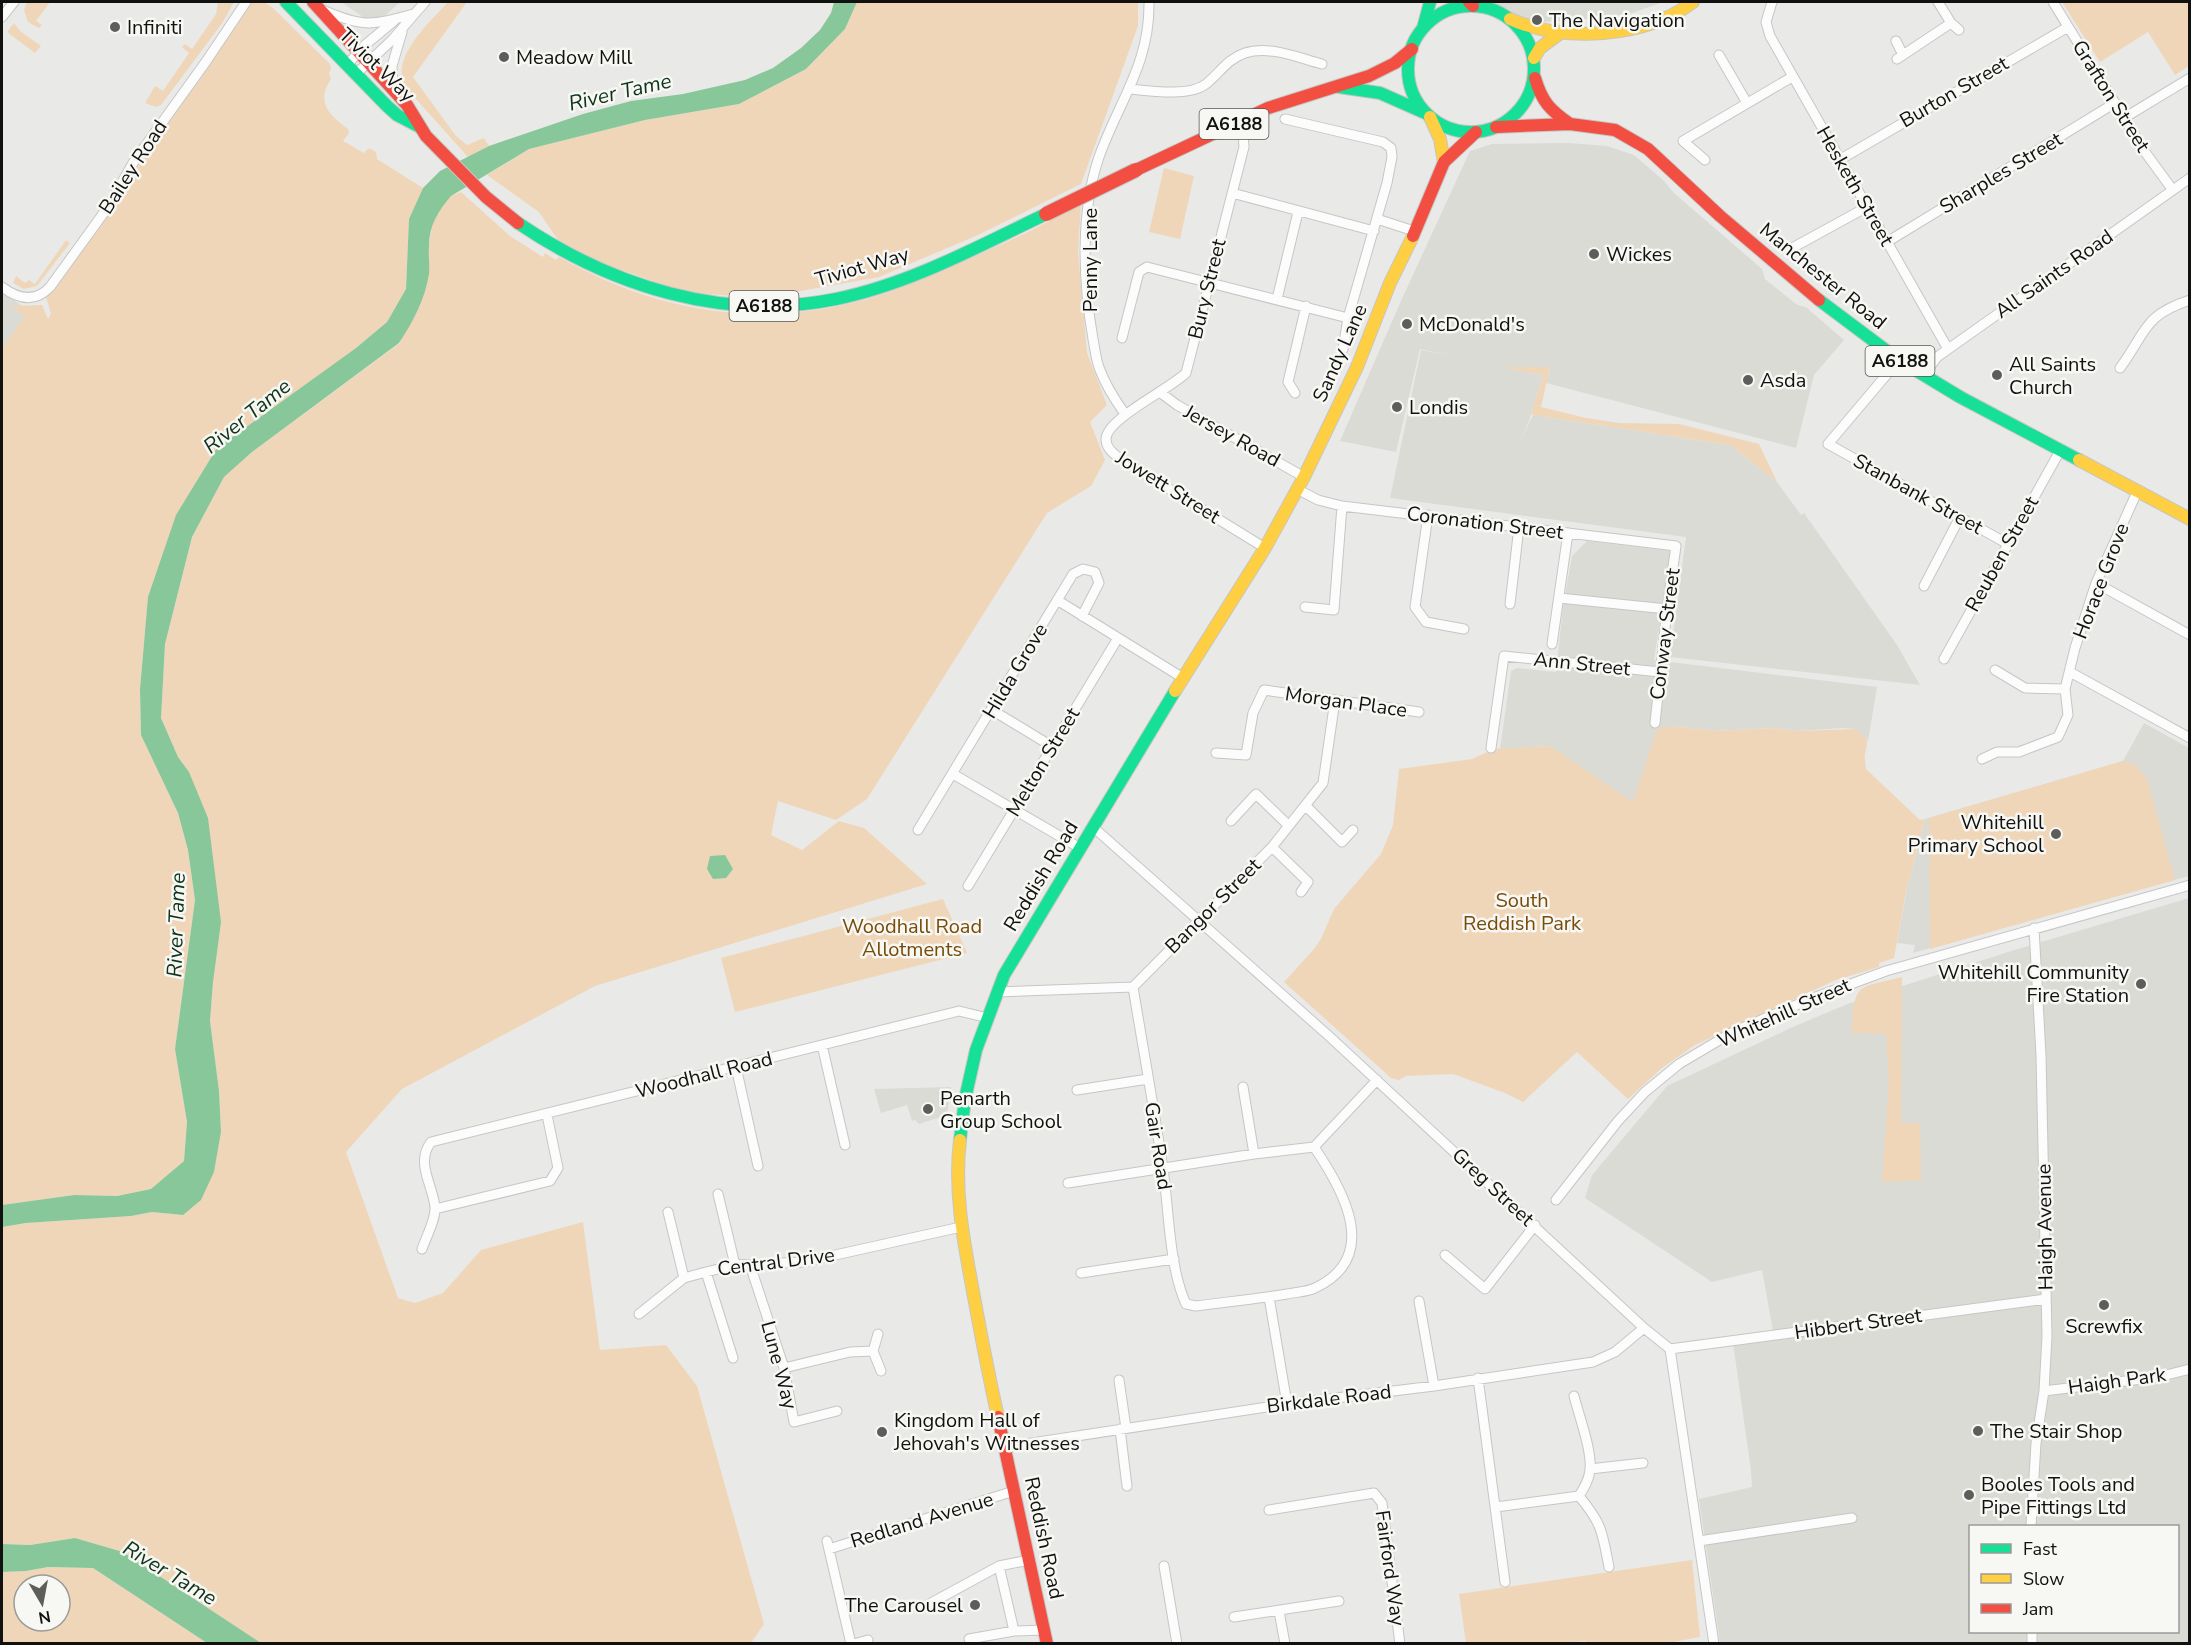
<svg xmlns="http://www.w3.org/2000/svg" width="2191" height="1645" font-family="'Nunito Sans',sans-serif">
<style>
.built{fill:#dbdbd5;fill-rule:evenodd}
.green{fill:#f0d6b9;fill-rule:evenodd}
.water{fill:#88c79a}
.lines{fill:none;stroke-linecap:round;stroke-linejoin:round}
.street-casing{stroke:#c6c6c5;stroke-width:11}
.fast-casing{stroke:#c6c6c5;stroke-width:14}
.slow-casing{stroke:#c6c6c5;stroke-width:14}
.jam-casing{stroke:#c6c6c5;stroke-width:14}
.street{stroke:#fcfcfc;stroke-width:9}
.fast{stroke:#16e098;stroke-width:12}
.slow{stroke:#ffcf43;stroke-width:12}
.jam{stroke:#f24e42;stroke-width:12}
.jam-bridge-casing{stroke:#c7c7c7;stroke-width:16;stroke-linecap:butt}
.jam-bridge{stroke:#f24e42;stroke-width:14}
.poi-dot{fill:#5d5d5c;stroke:#f7f7f4;stroke-width:2}
.labels{text-anchor:middle;dominant-baseline:central;stroke-width:5;stroke-linejoin:round;paint-order:stroke}
.shield{fill:#f7f7f4;stroke:#565654;stroke-width:1.5}
.shield-label{font-size:18px;font-weight:bold;fill:#111110}
.poi-label{font-size:20px;fill:#111110;stroke:#f7f7f4;text-anchor:start}
.street-label{font-size:20px;fill:#111110;stroke:#f7f7f4}
.park-label{font-size:20px;fill:#784b09;stroke:#f7f7f4}
.water-label{font-size:21px;font-style:italic;fill:#0d3319;stroke:#f7f7f4}
</style>
<rect width="100%" height="100%" fill="#e9e9e8"/>
<path class="built" d="M 341,2 L 400,2 L 375,25 Z
M 1492,2 L 1663,2 L 1632,13 L 1602,18 L 1545,22 L 1520,19 Z
M 1569,143 L 1607,146 L 1634,155 L 1663,180 L 1674,193 L 1762,269 L 1765,279 L 1796,304 L 1807,308 L 1844,340 L 1814,375 L 1796,448 L 1546,383 L 1550,368 L 1506,368 L 1543,375 L 1529,421 L 1520,441 L 1533,415 L 1730,445 L 1777,482 L 1801,515 L 1804,513 L 1897,645 L 1920,685 L 1670,657 L 1686,537 L 1390,498 L 1421,350 L 1452,356 L 1420,349 L 1396,452 L 1340,441 L 1400,303 L 1470,151 L 1492,144 Z
M 2,291 L 41,320 L 2,376 Z
M 1587,541 L 1671,551 L 1654,660 L 1877,687 L 1868,741 L 1856,729 L 1843,728 L 1796,731 L 1771,728 L 1717,731 L 1674,726 L 1633,803 L 1550,746 L 1500,749 L 1511,671 L 1517,668 L 1556,672 L 1563,607 L 1572,556 Z
M 2144,723 L 2189,748 L 2189,876 L 1913,953 L 1915,945 L 1897,943 L 1907,889 L 1925,819 L 2123,761 Z
M 2189,898 L 2189,1643 L 1720,1643 L 1699,1499 L 1752,1487 L 1751,1471 L 1733,1343 L 1773,1331 L 1762,1270 L 1712,1282 L 1585,1198 L 1592,1175 L 1667,1086 L 1795,1026 L 1850,1003 L 2008,952 ZM 1970,1526 L 2178,1526 L 2178,1632 L 1970,1632 Z
M 951,1087 L 947,1115 L 919,1124 L 915,1120 L 912,1121 L 907,1105 L 881,1113 L 874,1089 Z"/>
<path class="green" d="M 27,2 L 50,2 L 36,21 L 42,25 L 39,28 L 28,22 L 24,10 Z
M 218,2 L 234,2 L 223,22 L 161,105 L 156,107 L 145,103 L 155,86 L 163,91 L 189,53 L 182,47 L 185,44 L 192,49 L 216,14 Z
M 251,2 L 264,2 L 273,8 L 330,64 L 331,69 L 329,73 L 331,79 C 315,103 330,115 348,129 L 349,133 L 343,141 L 364,153 L 369,148 L 376,152 L 377,159 L 423,188 L 409,219 L 406,289 L 387,322 L 356,348 L 217,448 L 148,597 L 140,689 L 141,735 L 178,813 L 188,850 L 195,900 L 175,1049 L 187,1122 L 184,1161 L 151,1189 L 117,1196 L 74,1195 L 2,1205 L 2,349 L 25,316 L 13,308 L 14,306 L 42,305 L 48,319 L 51,314 L 46,297 L 119,200 L 130,176 L 247,10 Z
M 448,2 L 467,2 L 413,77 L 456,136 L 467,145 L 484,138 L 489,146 L 468,157 L 406,88 C 388,59 430,22 448,2 Z
M 857,2 L 1138,2 L 1138,26 L 1081,184 L 978,235 L 879,277 L 795,292 L 733,296 L 685,292 L 598,262 L 558,240 L 539,212 L 487,175 L 529,149 L 645,120 L 739,104 L 806,69 L 845,29 Z
M 2062,2 L 2189,2 L 2189,66 L 2175,75 L 2148,32 L 2100,62 Z
M 14,23 L 20,31 L 41,46 L 35,53 L 7,32 Z
M 1164,168 L 1194,176 L 1180,239 L 1149,232 Z
M 461,192 L 510,236 L 543,257 L 545,253 L 556,260 L 559,257 C 653,310 750,328 856,302 C 890,294 922,279 954,265 C 998,247 1040,227 1081,204 L 1078,251 L 1087,353 L 1107,405 L 1090,422 L 1105,460 L 1091,486 L 1047,513 L 867,799 L 836,820 L 778,801 L 771,835 L 802,850 L 839,821 L 864,828 L 927,884 L 595,986 L 402,1089 L 346,1152 L 398,1298 L 415,1303 L 443,1293 L 481,1250 L 583,1222 L 600,1350 L 666,1345 L 697,1386 L 764,1624 L 751,1643 L 261,1643 L 123,1552 L 75,1538 L 30,1545 L 2,1544 L 2,1227 L 26,1223 L 131,1216 L 152,1212 L 183,1215 L 214,1172 L 221,1132 L 219,1091 L 210,1021 L 213,982 L 189,772 L 178,757 L 161,718 L 165,644 L 192,537 L 224,477 L 252,452 L 400,343 L 429,244 L 433,221 L 442,206 L 451,196 Z
M 66,240 L 70,243 L 37,286 L 24,289 L 13,283 L 16,276 L 25,283 L 29,280 L 35,284 Z
M 1500,367 L 1550,367 L 1541,407 L 1586,418 L 1619,423 L 1679,424 L 1759,444 L 1777,482 L 1730,445 L 1533,415 L 1531,414 L 1543,375 Z
M 1674,726 L 1717,731 L 1771,728 L 1796,731 L 1856,729 C 1868,741 1869,738 1865,754 C 1864,759 1866,764 1866,769 L 1920,820 L 1925,819 L 1906,892 L 1894,958 L 1879,963 L 1879,967 L 1836,980 L 1695,1045 L 1662,1068 L 1628,1099 L 1577,1052 L 1523,1102 L 1505,1093 L 1453,1074 L 1406,1076 L 1399,1080 L 1391,1078 L 1284,982 L 1314,949 L 1321,939 L 1334,909 L 1381,854 L 1393,825 L 1399,769 L 1472,759 L 1494,749 L 1550,746 L 1633,802 L 1657,729 Z
M 2123,761 L 2136,765 L 2147,779 L 2175,880 L 1930,949 L 1929,818 Z
M 943,899 L 967,953 L 735,1012 L 721,958 Z
M 1902,977 L 1901,1123 L 1920,1123 L 1921,1180 L 1882,1182 L 1889,1083 L 1886,1034 L 1851,1033 C 1856,982 1854,989 1902,977 Z
M 1692,1560 L 1700,1637 L 1668,1643 L 1590,1644 L 1585,1641 L 1554,1644 L 1466,1643 L 1459,1594 Z
M 48,1567 L 93,1568 L 207,1643 L 2,1643 L 2,1572 L 26,1571 ZM 24,1585 L 60,1585 L 60,1621 L 24,1621 Z"/>
<path class="water" d="M 834,2 L 857,2 L 845,29 L 806,69 L 739,104 L 645,120 L 529,149 L 451,196 C 438,211 429,226 429,246 C 428,255 430,265 429,274 C 425,299 413,322 399,343 L 252,452 L 224,477 L 192,537 L 165,644 L 161,718 L 178,757 L 189,772 L 208,818 L 221,922 L 213,982 L 210,1021 L 219,1091 L 221,1132 L 214,1172 L 201,1200 L 183,1215 L 152,1212 L 131,1216 L 26,1223 L 2,1227 L 2,1205 L 74,1195 L 117,1196 L 151,1189 L 184,1161 L 187,1122 L 175,1049 L 195,900 L 188,850 L 178,813 L 141,735 L 140,689 L 148,597 L 176,515 L 217,448 L 356,348 L 387,322 L 406,289 L 409,219 L 423,188 L 440,171 L 489,146 L 583,114 L 631,101 L 683,94 L 745,80 L 773,68 L 801,48 L 820,30 L 831,13 Z
M 725,855 L 733,869 L 726,878 L 713,879 L 707,869 L 710,856 Z
M 75,1538 L 123,1552 L 261,1643 L 207,1643 L 93,1568 L 48,1567 L 26,1571 L 2,1572 L 2,1544 L 30,1545 Z"/>
<g class="lines">
<g class="street-casing">
<path id="street" d="M 1772,2 L 1766,22 L 1770,36 L 1948,349
M 1938,2 L 1951,23 L 1959,30
M 2053,2 L 2145,152 L 2172,189
M 323,10 C 361,27 373,26 413,14
M 2,17 L 14,2
M 1896,41 L 1903,55
M 1719,55 L 1747,103
M 1897,59 L 1951,23
M 347,65 L 365,45 L 394,21
M 356,74 L 392,40 L 425,2
M 393,89 L 392,66 L 402,32
M 1130,89 C 1150,91 1189,97 1206,84 C 1220,73 1227,59 1245,53 C 1269,45 1299,58 1322,64
M 2124,118 L 2190,78
M 1285,119 L 1383,142 L 1391,148 L 1392,157 L 1387,183 L 1348,318 L 1343,349
M 1243,134 L 1244,147 L 1186,373 C 1170,389 1106,419 1106,439 C 1106,448 1113,453 1119,458 L 1265,548
M 1841,159 L 2068,27
M 1705,160 L 1683,141 L 1792,77
M 1232,193 L 1374,231
M 1377,219 L 1414,231
M 1887,242 L 2115,103
M 1794,247 L 1867,207
M 2,287 C 18,299 35,303 50,287 L 108,207 L 133,163 L 205,63 L 246,2
M 1277,299 L 1298,212
M 1122,338 L 1139,272 L 1147,267 L 1348,318
M 1899,360 L 1828,444 L 2008,544
M 2120,368 C 2146,333 2143,315 2190,300
M 1924,375 L 1937,357 L 2190,178
M 1161,393 L 1177,405 L 1304,477
M 1295,393 L 1288,382 L 1306,306
M 1125,414 C 1115,400 1106,386 1100,370 C 1096,361 1095,349 1093,339 C 1083,282 1080,212 1099,157 C 1119,101 1150,64 1149,2
M 1297,489 L 1318,500 L 1342,506 L 1676,546 L 1667,609 L 1655,723
M 1428,515 L 1415,607 L 1426,622 L 1464,629
M 2096,583 L 2190,635
M 1924,586 L 1960,517
M 1559,598 L 1667,609
M 1057,600 L 1183,678
M 1510,604 L 1519,527
M 1305,607 L 1334,610 L 1342,506
M 1552,644 L 1568,533
M 1944,659 L 2061,449
M 1995,670 L 2025,688 L 2065,689
M 2070,672 L 2190,738
M 992,710 L 1053,747
M 1491,748 L 1504,656 L 1660,672
M 1216,753 L 1246,755 L 1253,713 L 1264,690 L 1419,712
M 1982,759 L 1997,752 L 2019,752 L 2058,737 L 2068,715 L 2065,689 L 2075,648 L 2096,583 L 2137,492
M 953,774 L 1080,848
M 1306,806 L 1342,842 L 1353,830
M 1231,821 L 1256,794 L 1288,825
M 1093,827 L 1330,1037 L 1644,1328 L 1670,1349 L 1714,1644
M 918,830 L 1073,574 L 1083,569 L 1095,572 L 1099,583 L 1082,616
M 1272,847 L 1308,882 L 1301,892
M 968,886 L 1118,638
M 1133,987 C 1143,1048 1154,1108 1163,1169 C 1169,1210 1169,1267 1186,1304 L 1196,1306 C 1226,1302 1257,1299 1287,1294 C 1296,1292 1307,1292 1315,1288 C 1381,1257 1344,1191 1314,1147
M 998,992 L 1133,987 L 1272,847 L 1323,783 L 1335,700
M 822,1045 L 845,1145
M 736,1067 L 758,1166
M 1243,1087 L 1254,1154
M 1077,1090 L 1148,1079
M 1068,1183 L 1254,1154 L 1314,1147 L 1377,1080
M 718,1194 L 735,1265
M 1556,1200 L 1618,1121 L 1645,1092 L 1679,1064 L 1733,1032 L 1808,1000 L 1886,971 L 2190,885
M 435,1209 L 550,1181 L 558,1168 L 547,1115
M 668,1212 L 684,1278
M 422,1249 C 426,1237 436,1219 435,1207 C 433,1185 415,1163 431,1142 L 959,1011 L 988,1018
M 1445,1255 L 1485,1289 L 1535,1225
M 750,1265 L 784,1368 L 794,1422 L 837,1411
M 706,1272 L 733,1358
M 1081,1273 L 1174,1259
M 1269,1297 L 1287,1404
M 1419,1301 L 1434,1386
M 639,1314 L 684,1278 L 706,1272 L 735,1265 L 804,1262 L 961,1227
M 1670,1349 L 2046,1299
M 873,1351 L 881,1371
M 784,1368 L 850,1352 L 873,1351 L 878,1334
M 1478,1378 L 1505,1582
M 1119,1380 L 1126,1428
M 2044,1391 L 2158,1377 L 2190,1369
M 1120,1429 L 1127,1486
M 1005,1447 L 1287,1404 L 1434,1386 L 1593,1362 L 1615,1352 L 1644,1328
M 1590,1469 L 1643,1463
M 1579,1496 C 1603,1525 1602,1532 1609,1567
M 1496,1507 L 1579,1496 C 1584,1488 1589,1480 1590,1470 C 1592,1450 1579,1416 1574,1396
M 1269,1510 L 1374,1493 L 1382,1503 L 1400,1644
M 2031,1526 L 2036,1443 L 2044,1391 L 2047,1336 L 2041,1055 L 2034,928
M 827,1541 L 851,1644
M 1699,1541 L 1852,1518
M 829,1549 L 1014,1491
M 999,1566 L 1014,1631
M 1164,1566 L 1177,1644
M 920,1609 L 999,1566 L 1029,1560
M 1279,1611 L 1285,1644
M 1234,1617 L 1339,1601
M 2032,1632 L 2032,1644
M 969,1639 L 1014,1631 L 1044,1630
M 854,1644 L 868,1640"/>
</g>
<g class="fast-casing">
<path id="fast" d="M 286,2 L 387,106 L 397,115 L 418,126
M1408 69a63 63 0 1 1 126 0a63 63 0 1 1-126 0Z
M 1423,28 L 1430,2
M 1339,87 L 1380,93 L 1423,112
M 518,223 C 611,286 723,322 836,299 C 910,284 979,246 1046,214
M 1819,300 L 1899,360 L 1960,397 L 2079,460
M 960,1140 L 965,1099 L 976,1050 L 1004,975 L 1175,691"/>
</g>
<g class="slow-casing">
<path id="slow" d="M 1510,19 C 1563,43 1646,38 1693,2
M 1534,58 L 1540,48 L 1563,31
M 1430,117 L 1440,139 L 1444,162
M 2079,460 L 2190,519
M 1175,691 L 1265,548 L 1304,477 L 1357,367 L 1390,283 L 1413,236
M 960,1140 C 954,1189 963,1238 972,1286 C 980,1330 988,1373 998,1417"/>
</g>
<g class="jam-casing">
<path id="jam" d="M 313,2 L 407,105 L 426,136 L 486,197 L 518,223
M 1469,2 L 1473,6
M 1535,78 C 1542,102 1550,110 1570,124
M 1496,127 L 1570,124 L 1615,130 L 1648,149 L 1720,216 L 1819,300
M 1136,170 L 1268,108 L 1369,76 L 1395,63 L 1412,49
M 1413,236 L 1444,162 L 1476,132
M 998,1417 L 1047,1644"/>
</g>
<use href="#street" class="street"/>
<use href="#fast" class="fast"/>
<use href="#slow" class="slow"/>
<use href="#jam" class="jam"/>
<g class="jam-bridge-casing">
<path id="jam-bridge" d="M 1046,214 L 1136,170"/>
</g>
<use href="#jam-bridge" class="jam-bridge"/>
</g>
<g class="poi-dot">
<circle cx="1537" cy="20" r="6"/>
<circle cx="115" cy="27" r="6"/>
<circle cx="504" cy="57" r="6"/>
<circle cx="1594" cy="254" r="6"/>
<circle cx="1407" cy="324" r="6"/>
<circle cx="1997" cy="375" r="6"/>
<circle cx="1748" cy="380" r="6"/>
<circle cx="1397" cy="407" r="6"/>
<circle cx="2056" cy="834" r="6"/>
<circle cx="2141" cy="984" r="6"/>
<circle cx="928" cy="1109" r="6"/>
<circle cx="2104" cy="1305" r="6"/>
<circle cx="1978" cy="1431" r="6"/>
<circle cx="882" cy="1432" r="6"/>
<circle cx="1969" cy="1495" r="6"/>
<circle cx="975" cy="1605" r="6"/>
</g>
<g class="labels">
<g class="shield">
<rect x="1199.5" y="109" width="69" height="30" rx="4.5"/>
<rect x="729.5" y="291" width="69" height="30" rx="4.5"/>
<rect x="1865.5" y="346" width="69" height="30" rx="4.5"/>
</g>
<g class="shield-label">
<text x="1234" y="124">A6188</text>
<text x="764" y="306">A6188</text>
<text x="1900" y="361">A6188</text>
</g>
<g class="poi-label">
<text x="1549" y="20">The Navigation</text>
<text x="127" y="27">Infiniti</text>
<text x="516" y="57">Meadow Mill</text>
<text x="1606" y="254">Wickes</text>
<text x="1419" y="324">McDonald's</text>
<text x="2009" y="364">All Saints<tspan x="2009" dy="23">Church</tspan></text>
<text x="1760" y="380">Asda</text>
<text x="1409" y="407">Londis</text>
<text x="2044" y="822" text-anchor="end">Whitehill<tspan x="2044" dy="23">Primary School</tspan></text>
<text x="2129" y="972" text-anchor="end">Whitehill Community<tspan x="2129" dy="23">Fire Station</tspan></text>
<text x="940" y="1098">Penarth<tspan x="940" dy="23">Group School</tspan></text>
<text x="2104" y="1326" text-anchor="middle">Screwfix</text>
<text x="894" y="1420">Kingdom Hall of<tspan x="894" dy="23">Jehovah's Witnesses</tspan></text>
<text x="1990" y="1431">The Stair Shop</text>
<text x="1981" y="1484">Booles Tools and<tspan x="1981" dy="23">Pipe Fittings Ltd</tspan></text>
<text x="963" y="1605" text-anchor="end">The Carousel</text>
</g>
<g class="street-label">
<text transform="translate(377 65) rotate(44)">Tiviot Way</text>
<text transform="translate(1954 92) rotate(-30)">Burton Street</text>
<text transform="translate(2111 96) rotate(58)">Grafton Street</text>
<text transform="translate(133 167) rotate(-57)">Bailey Road</text>
<text transform="translate(2001 173) rotate(-31)">Sharples Street</text>
<text transform="translate(1855 186) rotate(60)">Hesketh Street</text>
<text transform="translate(1090 260) rotate(-90)">Penny Lane</text>
<text transform="translate(862 267) rotate(-16)">Tiviot Way</text>
<text transform="translate(2054 274) rotate(-35)">All Saints Road</text>
<text transform="translate(1823 276) rotate(39)">Manchester Road</text>
<text transform="translate(1207 289) rotate(-76)">Bury Street</text>
<text transform="translate(1340 353) rotate(-66)">Sandy Lane</text>
<text transform="translate(1232 436) rotate(29)">Jersey Road</text>
<text transform="translate(1168 487) rotate(32)">Jowett Street</text>
<text transform="translate(1918 494) rotate(29)">Stanbank Street</text>
<text transform="translate(1485 523) rotate(7)">Coronation Street</text>
<text transform="translate(2002 554) rotate(-61)">Reuben Street</text>
<text transform="translate(2101 581) rotate(-69)">Horace Grove</text>
<text transform="translate(1665 634) rotate(-83)">Conway Street</text>
<text transform="translate(1582 664) rotate(6)">Ann Street</text>
<text transform="translate(1015 671) rotate(-59)">Hilda Grove</text>
<text transform="translate(1346 702) rotate(8)">Morgan Place</text>
<text transform="translate(1043 762) rotate(-59)">Melton Street</text>
<text transform="translate(1041 876) rotate(-59)">Reddish Road</text>
<text transform="translate(1213 906) rotate(-45)">Bangor Street</text>
<text transform="translate(1784 1013) rotate(-24)">Whitehill Street</text>
<text transform="translate(704 1075) rotate(-14)">Woodhall Road</text>
<text transform="translate(1158 1146) rotate(81)">Gair Road</text>
<text transform="translate(1493 1187) rotate(43)">Greg Street</text>
<text transform="translate(2045 1227) rotate(-91)">Haigh Avenue</text>
<text transform="translate(776 1262) rotate(-7)">Central Drive</text>
<text transform="translate(1858 1324) rotate(-8)">Hibbert Street</text>
<text transform="translate(779 1365) rotate(75)">Lune Way</text>
<text transform="translate(2117 1381) rotate(-8)">Haigh Park</text>
<text transform="translate(1329 1399) rotate(-7)">Birkdale Road</text>
<text transform="translate(922 1520) rotate(-17)">Redland Avenue</text>
<text transform="translate(1044 1538) rotate(78)">Reddish Road</text>
<text transform="translate(1390 1568) rotate(82)">Fairford Way</text>
</g>
<g class="park-label">
<text x="1522" y="900">South<tspan x="1522" dy="23">Reddish Park</tspan></text>
<text x="912" y="926">Woodhall Road<tspan x="912" dy="23">Allotments</tspan></text>
</g>
<g class="water-label">
<text transform="translate(620 92) rotate(-13)">River Tame</text>
<text transform="translate(247 416) rotate(-39)">River Tame</text>
<text transform="translate(176 925) rotate(-88)">River Tame</text>
<text transform="translate(170 1573) rotate(31)">River Tame</text>
</g>
</g>
<rect width="2191" height="1645" fill="none" stroke="#111110" stroke-width="6"/>
<rect x="1969" y="1525" width="210" height="108" fill="#f7f7f4" stroke="#9b9b99" stroke-width="1.5"/>
<rect x="1981" y="1544" width="30" height="9" fill="#16e098" stroke="#9b9b99" stroke-width="1.5"/>
<text x="2023" y="1555" font-size="18" fill="#111110">Fast</text>
<rect x="1981" y="1574" width="30" height="9" fill="#ffcf43" stroke="#9b9b99" stroke-width="1.5"/>
<text x="2023" y="1585" font-size="18" fill="#111110">Slow</text>
<rect x="1981" y="1604" width="30" height="9" fill="#f24e42" stroke="#9b9b99" stroke-width="1.5"/>
<text x="2023" y="1615" font-size="18" fill="#111110">Jam</text>
<g transform="translate(42 1603) rotate(170)"><circle r="28" fill="#f7f7f4" stroke="#9b9b99" stroke-width="1.5"/>
<path d="M0-4.5L10 22L0 15L-10 22Z" fill="#5d5d5c"/>
<text y="-9" font-size="16" font-weight="bold" text-anchor="middle" fill="#111110">N</text>
</g>
</svg>
